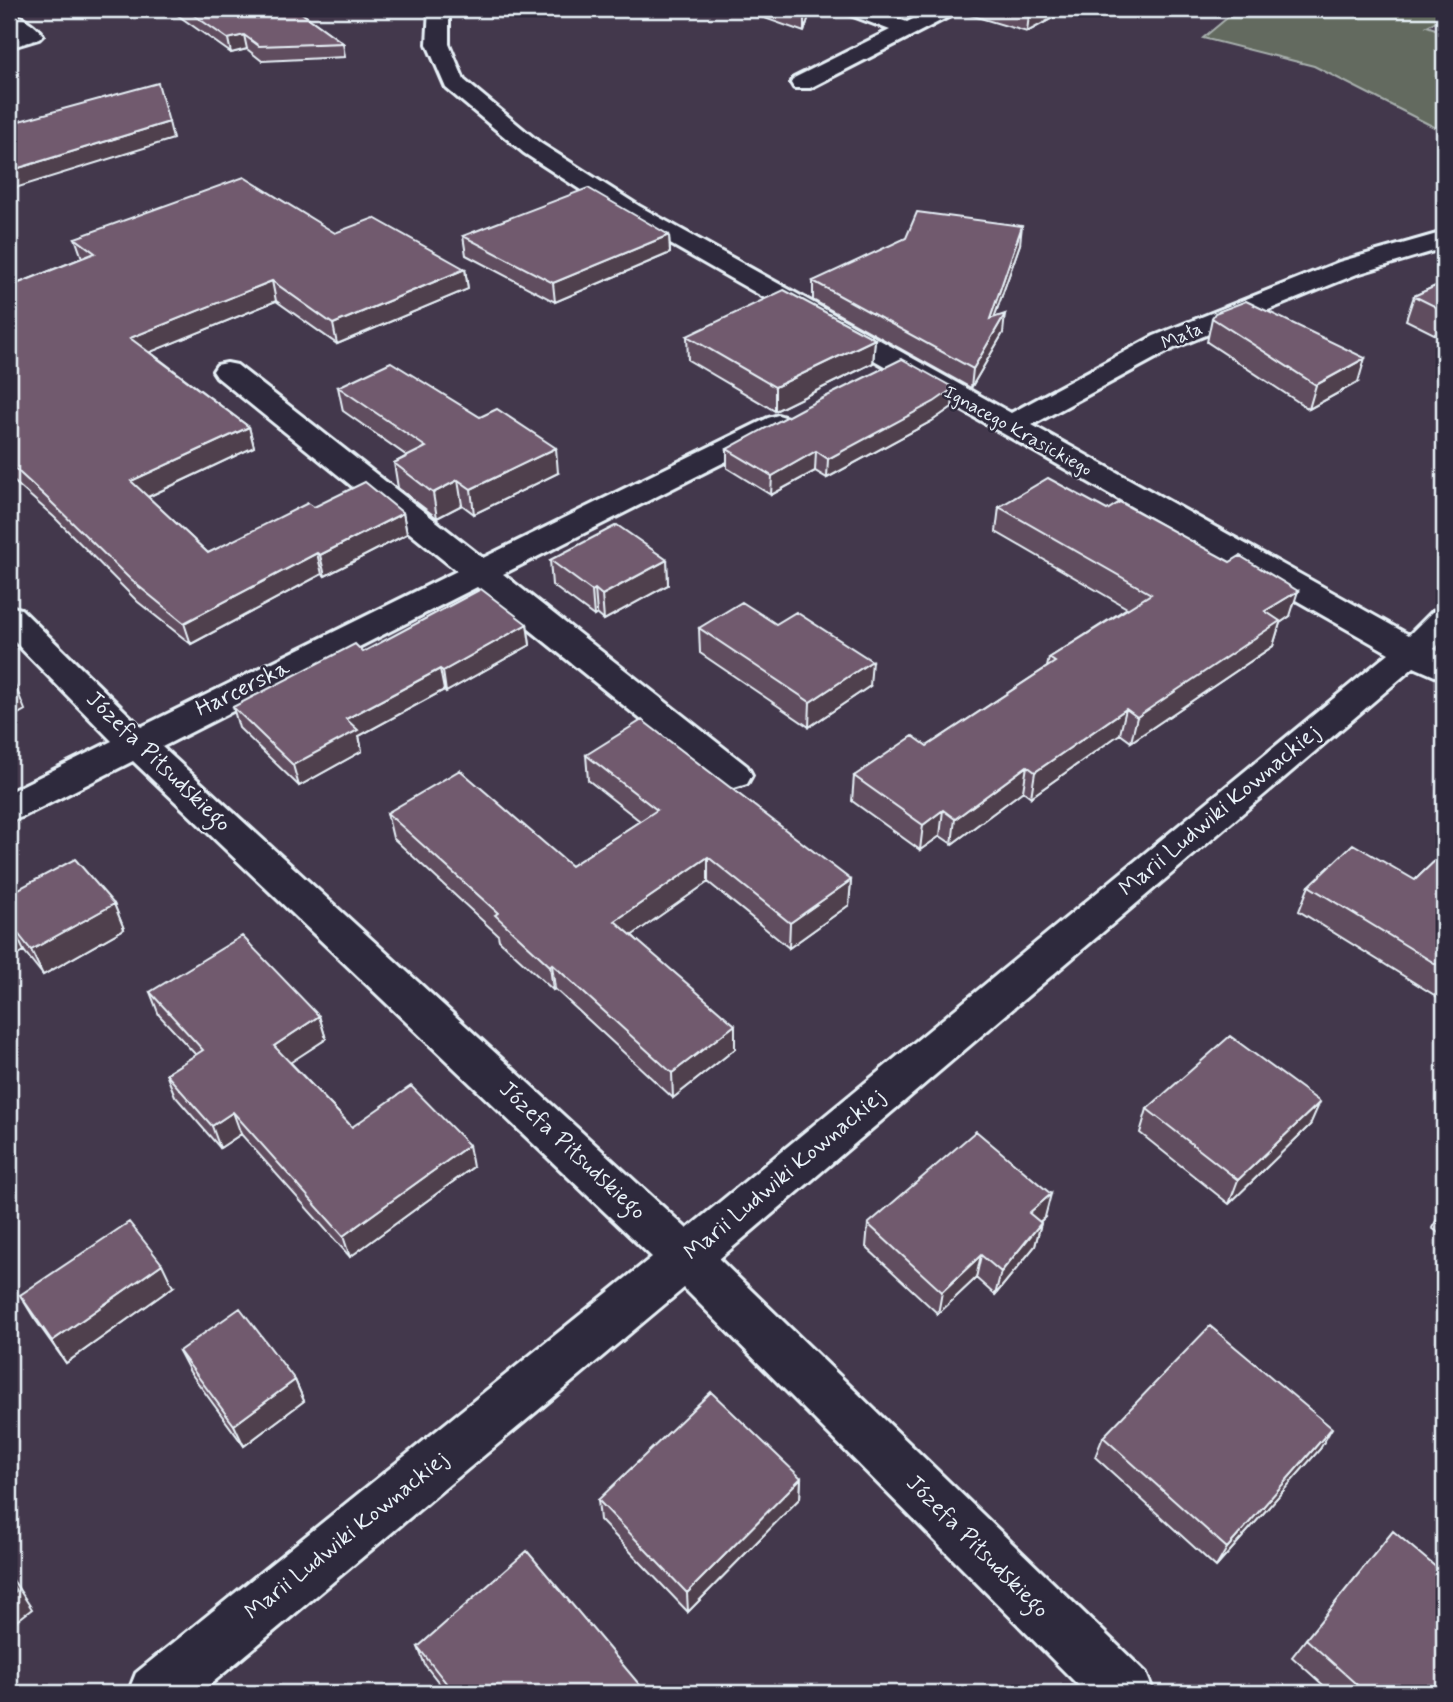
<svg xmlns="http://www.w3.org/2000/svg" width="1453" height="1702" font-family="Mynerve,sans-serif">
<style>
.green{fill:#646b5f;stroke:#a6aeac;stroke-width:2}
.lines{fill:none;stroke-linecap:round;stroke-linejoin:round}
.minor-casing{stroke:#e8f1f8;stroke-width:6}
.minor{fill:#2f2a3d;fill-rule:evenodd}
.wall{fill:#614d5f;stroke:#e8f1f8;stroke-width:2}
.shaded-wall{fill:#4f3f4d;stroke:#e8f1f8;stroke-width:2}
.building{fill:#715a6e;stroke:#e8f1f8;stroke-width:2}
.labels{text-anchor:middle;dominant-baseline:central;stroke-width:5;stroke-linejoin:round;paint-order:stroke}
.far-street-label{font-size:19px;fill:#e8f1f8;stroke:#2f2a3d}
.street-label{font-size:23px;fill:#e8f1f8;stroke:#2f2a3d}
</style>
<rect width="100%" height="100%" fill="#43384c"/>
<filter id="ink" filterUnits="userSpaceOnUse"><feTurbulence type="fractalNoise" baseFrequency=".0143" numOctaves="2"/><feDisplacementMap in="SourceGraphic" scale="14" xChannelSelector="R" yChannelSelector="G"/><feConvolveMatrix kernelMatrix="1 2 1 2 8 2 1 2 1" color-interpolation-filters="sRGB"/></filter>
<g filter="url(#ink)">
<path class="green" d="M 1238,9 L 1444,9 L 1444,17 L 1427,26 L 1444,32 L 1444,132 L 1314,66 L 1203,38 Z"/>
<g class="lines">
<g class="minor-casing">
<path id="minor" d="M 429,9 L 449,9 L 449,44 L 464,80 L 540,143 L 639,206 L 1011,413 L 1154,336 L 1339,262 L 1444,232 L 1444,248 L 1357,274 L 1174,348 L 1032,425 L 1409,635 L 1432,612 L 1444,609 L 1444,639 L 1434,649 L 1444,654 L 1444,680 L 1414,667 L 719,1259 L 1146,1673 L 1154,1693 L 1086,1693 L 684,1288 L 200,1693 L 128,1693 L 136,1673 L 652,1257 L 133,761 L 22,817 L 9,821 L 9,792 L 112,741 L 9,636 L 9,606 L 21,609 L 141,727 L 457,571 L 217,377 L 213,371 L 217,365 L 227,363 L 237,365 L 483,558 L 768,418 L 778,415 L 788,418 L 793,424 L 788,430 L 503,574 L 747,766 L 752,775 L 747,784 L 734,788 L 721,784 L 477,587 L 162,747 L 687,1229 L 1389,653 L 621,216 L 524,153 L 446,88 L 427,44 Z
M 842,9 L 870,9 L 907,22 L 934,9 L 959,9 L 956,13 L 810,88 L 794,88 L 791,83 L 794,78 L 890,30 L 845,13 Z
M 9,12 C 21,15 35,25 43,35 L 39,39 L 9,48 L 9,35 L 16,33 L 9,28 Z"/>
</g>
<use href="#minor" class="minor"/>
</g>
<path class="wall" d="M 169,9 L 296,9 L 343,43 L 345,57 L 262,61 L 247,49 L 231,53 Z
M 739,9 L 811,9 L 804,32 Z
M 960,9 L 1069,9 L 1027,32 L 960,12 Z
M 335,233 L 465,269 L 468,289 L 337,344 L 276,301 L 150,352 L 249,427 L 254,447 L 148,497 L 208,553 L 314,507 L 403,513 L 407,534 L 325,576 L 322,574 L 191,644 L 138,602 L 54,517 L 9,477 L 9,287 L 82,258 L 75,238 Z
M 669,235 L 670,253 L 555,302 L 466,255 L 463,236 Z
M 1020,244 L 994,318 L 1003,333 L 971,388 L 813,300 L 813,281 Z
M 1444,282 L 1444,339 L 1406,320 L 1414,296 Z
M 1212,318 L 1358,382 L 1309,409 L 1207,342 Z
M 687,336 L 875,339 L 873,363 L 775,411 L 688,360 Z
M 338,387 L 558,473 L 474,514 L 462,505 L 437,518 L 398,488 L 394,463 L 407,456 L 343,411 Z
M 952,407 L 932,421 L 827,478 L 815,471 L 771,495 L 727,468 L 727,449 Z
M 999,507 L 1290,616 L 1280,623 L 1273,646 L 1131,742 L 1120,734 L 1031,797 L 1023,791 L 952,844 L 940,836 L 920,850 L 852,801 L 854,776 L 927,746 L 1047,667 L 1049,658 L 1127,608 L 996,532 Z
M 550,560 L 667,560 L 668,585 L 604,620 L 597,614 L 594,616 L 552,585 Z
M 527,624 L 530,645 L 446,692 L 444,690 L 359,736 L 362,751 L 299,786 L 239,728 L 233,707 L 363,652 Z
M 699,628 L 870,686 L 809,727 L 700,653 Z
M 586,755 L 851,880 L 849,905 L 789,948 L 708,882 L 632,935 L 735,1049 L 673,1098 L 555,989 L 553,990 L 499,940 L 498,935 L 393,838 L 387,813 L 571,866 L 640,821 L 588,780 Z
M 1444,852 L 1444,1001 L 1299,911 L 1309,886 L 1415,880 Z
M 9,894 L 114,904 L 124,929 L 43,975 L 24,951 L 9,960 Z
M 150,992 L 319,1016 L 326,1039 L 290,1062 L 352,1127 L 473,1167 L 350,1257 L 241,1134 L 220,1148 L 175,1096 L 166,1074 L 196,1055 L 159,1015 Z
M 1147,1109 L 1310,1125 L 1229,1204 L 1140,1133 Z
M 1444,1207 L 1444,1237 L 1432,1228 Z
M 1045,1217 L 1040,1222 L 1041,1223 L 1035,1246 L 995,1295 L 976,1278 L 938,1314 L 866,1247 L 868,1224 Z
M 173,1287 L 66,1363 L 34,1318 L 20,1295 Z
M 179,1351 L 295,1380 L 304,1401 L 244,1446 L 190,1372 Z
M 1103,1437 L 1320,1449 L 1216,1567 L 1095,1457 Z
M 801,1478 L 800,1498 L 688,1612 L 600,1520 L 598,1500 Z
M 1306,1639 L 1444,1693 L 1332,1693 L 1292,1657 Z
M 418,1647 L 644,1690 L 644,1693 L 447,1693 L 425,1665 Z"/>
<path class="shaded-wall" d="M 806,9 L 811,9 L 804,32 L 804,14 Z
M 1040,9 L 1069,9 L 1027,32 L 1029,15 Z
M 244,35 L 247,49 L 231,53 L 228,39 Z
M 169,122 L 173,139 L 9,190 L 9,171 Z
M 1022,226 L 1020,244 L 987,338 L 990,319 Z
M 669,235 L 670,253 L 555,302 L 553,283 Z
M 465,269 L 468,289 L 337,344 L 333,324 Z
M 272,281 L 276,301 L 136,358 L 130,338 Z
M 1005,314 L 1003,333 L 971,388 L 973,369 Z
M 875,339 L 873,363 L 775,411 L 775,387 Z
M 1365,358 L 1358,382 L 1309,409 L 1316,385 Z
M 954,388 L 952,407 L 932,421 L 827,478 L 828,459 Z
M 249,427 L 254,447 L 137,502 L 131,481 Z
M 556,448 L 558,473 L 474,514 L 471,489 Z
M 816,451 L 815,471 L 771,495 L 772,476 Z
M 458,480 L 462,505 L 437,518 L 433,493 Z
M 403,513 L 407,534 L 325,576 L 320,555 Z
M 317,553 L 322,574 L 191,644 L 184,623 Z
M 667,560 L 668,585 L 604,620 L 602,595 Z
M 595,589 L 597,614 L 594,616 L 592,591 Z
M 1298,591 L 1290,616 L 1280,623 L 1273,646 L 1131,742 L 1137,717 L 1265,611 Z
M 527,624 L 530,645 L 446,692 L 443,671 Z
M 872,661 L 870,686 L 809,727 L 810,702 Z
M 440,669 L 444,690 L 359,736 L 362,751 L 299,786 L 293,765 L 346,719 Z
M 15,685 L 25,710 L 9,719 L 9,688 Z
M 1126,709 L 1120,734 L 1031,797 L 1035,772 Z
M 1027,766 L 1023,791 L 952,844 L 955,819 Z
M 943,810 L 940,836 L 920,850 L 923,825 Z
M 708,857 L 708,882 L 617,946 L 615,921 Z
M 851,880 L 849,905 L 789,948 L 790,923 Z
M 114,904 L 124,929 L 43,975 L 31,950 Z
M 12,926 L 24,951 L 9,960 L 9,928 Z
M 552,964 L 555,989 L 553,990 L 550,966 Z
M 319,1016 L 326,1039 L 282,1068 L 274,1046 Z
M 735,1025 L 735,1049 L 673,1098 L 672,1073 Z
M 1320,1102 L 1310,1125 L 1229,1204 L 1238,1180 Z
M 233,1112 L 241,1134 L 220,1148 L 212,1126 Z
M 469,1145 L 473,1167 L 350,1257 L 343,1236 Z
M 1051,1194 L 1045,1217 L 1023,1236 L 1029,1213 Z
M 1041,1223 L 1035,1246 L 995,1295 L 1001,1272 Z
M 981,1255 L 976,1278 L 938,1314 L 942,1292 Z
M 162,1264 L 173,1287 L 66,1363 L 52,1341 Z
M 295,1380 L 304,1401 L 244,1446 L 234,1425 Z
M 1332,1428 L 1320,1449 L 1216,1567 L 1227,1548 Z
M 801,1478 L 800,1498 L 688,1612 L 687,1593 Z
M 9,1574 L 32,1609 L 9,1627 Z"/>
<path class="building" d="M 185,9 L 296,9 L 343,43 L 259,46 L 244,35 L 228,39 Z
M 788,9 L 806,9 L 804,14 Z
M 1008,9 L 1040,9 L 1029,15 Z
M 158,83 L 169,122 L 9,171 L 9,121 L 12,123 Z
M 244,177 L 335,233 L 374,218 L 465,269 L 333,324 L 272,281 L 130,338 L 249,427 L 131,481 L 208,553 L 308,503 L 314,507 L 365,482 L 403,513 L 320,555 L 317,553 L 184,623 L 131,580 L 46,497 L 9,463 L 9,287 L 95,253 L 75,238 Z
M 588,188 L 669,235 L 553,283 L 463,236 Z
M 917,212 L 1022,226 L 990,319 L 1005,314 L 973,369 L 813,281 L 906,238 Z
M 1444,282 L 1444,311 L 1414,296 Z
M 784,290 L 875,339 L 775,387 L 687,336 Z
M 1246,301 L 1365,358 L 1316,385 L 1212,318 L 1215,313 Z
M 902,359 L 954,388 L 934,402 L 828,459 L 816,451 L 772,476 L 727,449 L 803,408 Z
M 391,362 L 480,417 L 497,409 L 556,448 L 471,489 L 458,480 L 433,493 L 394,463 L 426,447 L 338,387 Z
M 1048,478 L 1107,510 L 1120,502 L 1230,562 L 1240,556 L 1298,591 L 1265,611 L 1280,621 L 1137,717 L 1126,709 L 1035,772 L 1027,766 L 955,819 L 943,810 L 923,825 L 854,776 L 913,736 L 927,746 L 1055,662 L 1049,658 L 1151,594 L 999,507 Z
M 617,525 L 667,560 L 602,595 L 595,589 L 592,591 L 550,560 Z
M 481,589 L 527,624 L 443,671 L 440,669 L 346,719 L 358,730 L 293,765 L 233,707 L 355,644 L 363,652 Z
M 742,602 L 776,624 L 796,612 L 872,661 L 810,702 L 699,628 Z
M 9,679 L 15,685 L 9,688 Z
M 642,720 L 851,880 L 790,923 L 708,857 L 615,921 L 735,1025 L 672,1073 L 552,964 L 550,966 L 495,915 L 498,913 L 387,813 L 460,770 L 571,866 L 657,810 L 586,755 Z
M 1353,844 L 1415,880 L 1444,852 L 1444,969 L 1309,886 Z
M 75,859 L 114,904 L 31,950 L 12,926 L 9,928 L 9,894 Z
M 242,936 L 319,1016 L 274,1046 L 352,1127 L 411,1086 L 469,1145 L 343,1236 L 233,1112 L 212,1126 L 166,1074 L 203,1050 L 150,992 Z
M 1230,1036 L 1320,1102 L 1238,1180 L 1147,1109 Z
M 976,1131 L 1051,1194 L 1029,1213 L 1041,1223 L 1001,1272 L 981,1255 L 942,1292 L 868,1224 Z
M 129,1222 L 162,1264 L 52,1341 L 20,1295 Z
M 240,1308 L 295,1380 L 234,1425 L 179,1351 Z
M 1210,1326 L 1332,1428 L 1227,1548 L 1103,1437 Z
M 711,1392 L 801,1478 L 687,1593 L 598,1500 Z
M 1393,1531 L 1444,1574 L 1444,1693 L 1366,1693 L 1306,1639 Z
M 527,1551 L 644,1690 L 641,1693 L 454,1693 L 418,1647 Z
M 9,1579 L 16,1591 L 9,1596 Z"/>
</g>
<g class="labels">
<g class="far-street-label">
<text transform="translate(1182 336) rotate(-23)">Mała</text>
<text transform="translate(1018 431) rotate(29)">Ignacego Krasickiego</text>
</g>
<g class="street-label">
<text transform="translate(243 689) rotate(-26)">Harcerska</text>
<text transform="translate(158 762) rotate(44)">Józefa Piłsudskiego</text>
<text transform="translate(1220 811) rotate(-40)">Marii Ludwiki Kownackiej</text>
<text transform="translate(572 1151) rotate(43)">Józefa Piłsudskiego</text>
<text transform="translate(785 1175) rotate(-40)">Marii Ludwiki Kownackiej</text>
<text transform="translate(347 1536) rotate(-39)">Marii Ludwiki Kownackiej</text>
<text transform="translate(977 1547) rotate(45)">Józefa Piłsudskiego</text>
</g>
</g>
<rect width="1453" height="1702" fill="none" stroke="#2f2a3d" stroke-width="35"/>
<rect x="18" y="18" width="1418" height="1667" fill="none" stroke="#e8f1f8" stroke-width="2.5" filter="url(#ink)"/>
</svg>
